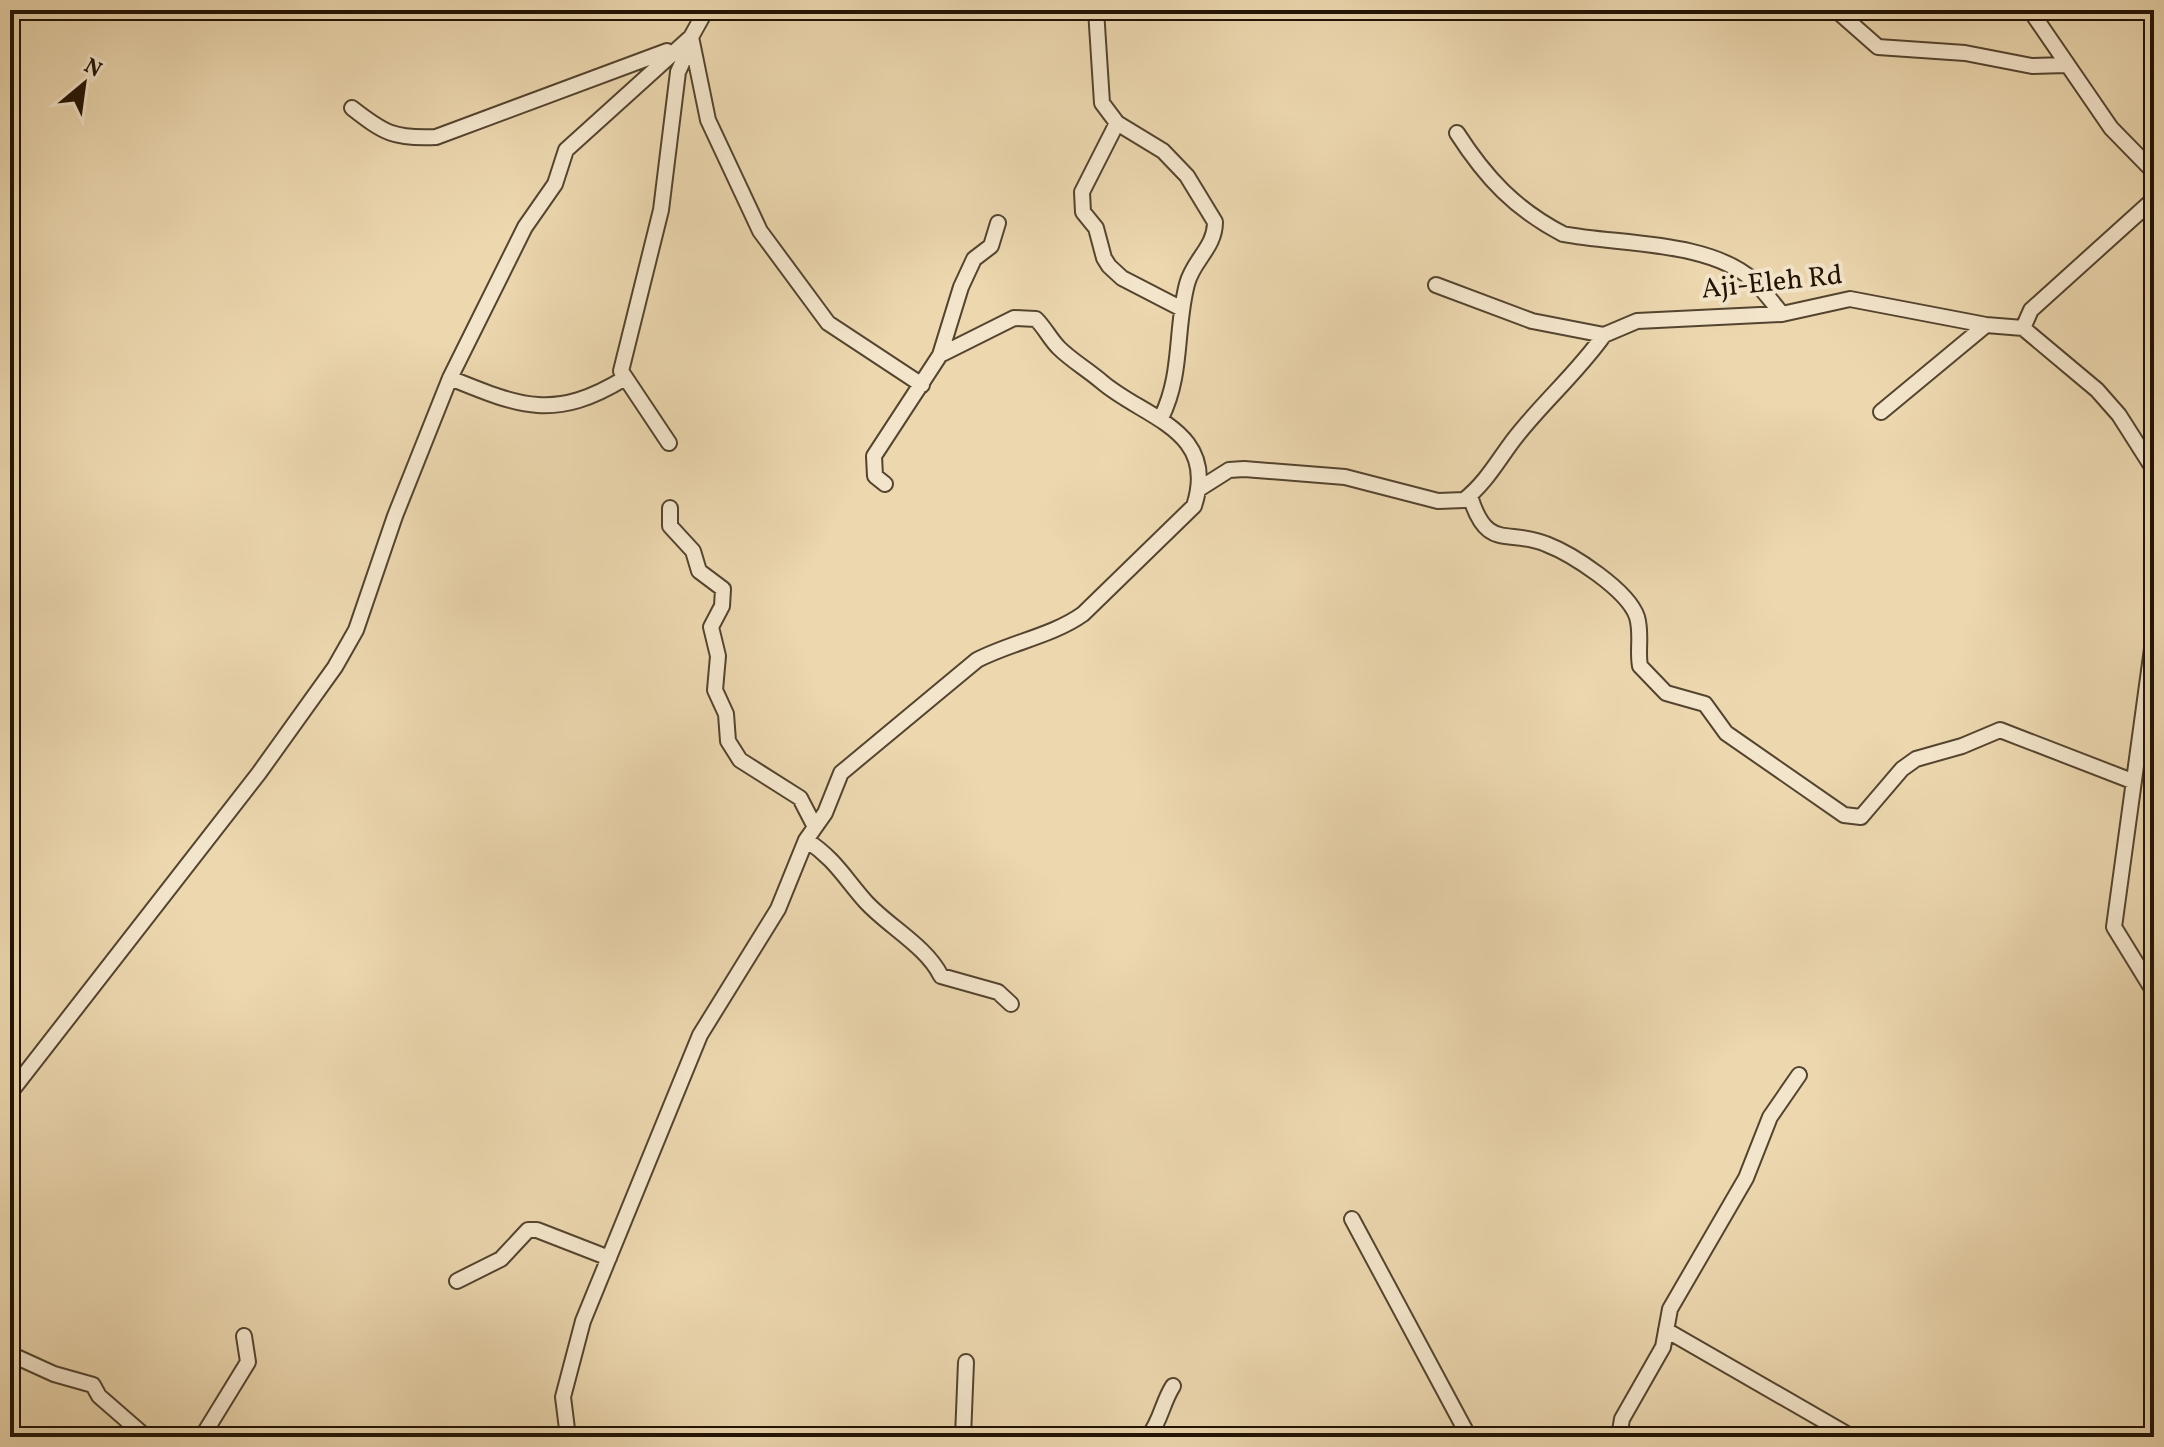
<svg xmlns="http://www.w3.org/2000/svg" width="2164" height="1447" font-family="Vollkorn,serif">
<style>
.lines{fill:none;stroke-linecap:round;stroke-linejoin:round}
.minor-casing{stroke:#54442f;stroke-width:18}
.major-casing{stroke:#211304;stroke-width:20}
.minor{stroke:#f3e5cb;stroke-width:14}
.major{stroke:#ecd7af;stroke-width:16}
.labels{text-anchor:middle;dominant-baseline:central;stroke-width:8;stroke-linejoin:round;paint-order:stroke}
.street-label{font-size:28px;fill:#211304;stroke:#f3e5cb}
</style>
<rect width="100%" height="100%" fill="#ecd7af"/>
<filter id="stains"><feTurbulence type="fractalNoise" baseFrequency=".0025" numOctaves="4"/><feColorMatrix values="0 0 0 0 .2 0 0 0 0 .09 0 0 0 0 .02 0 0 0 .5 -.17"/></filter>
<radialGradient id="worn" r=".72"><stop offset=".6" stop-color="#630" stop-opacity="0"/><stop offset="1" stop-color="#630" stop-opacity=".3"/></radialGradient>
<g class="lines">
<g class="minor-casing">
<path id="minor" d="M 1096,10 L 1102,103 L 1117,123 L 1163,151 L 1187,176 L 1215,222 C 1215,248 1193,260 1187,284 C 1175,330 1183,374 1161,418
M 1836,10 L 1878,47 L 1965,53 L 2032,66 L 2066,65
M 2030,10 L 2111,128 L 2154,172
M 691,37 L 708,120 L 760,231 L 828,323 L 922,385
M 352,108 C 384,133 394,139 436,137 L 667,51
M 1117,123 L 1082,192 L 1083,212 L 1096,228 L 1104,258 L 1109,266 L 1122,278 L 1182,309
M 1457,133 C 1486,178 1515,209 1563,234 C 1619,245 1709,240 1754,281 C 1764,291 1773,303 1782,314
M 1436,285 L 1532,321 L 1604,335 L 1637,321 L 1782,314 L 1850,299 L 1986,325 L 2023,328 L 2097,390 L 2119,415 L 2154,470
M 2023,328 L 2031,310 L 2154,199
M 450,378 C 521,407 555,421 625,378
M 1881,412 L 1986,325
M 669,443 L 621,371 L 661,210 L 678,72 L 683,61 L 694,51
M 885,484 L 875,476 L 874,456 L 940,355 L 961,287 L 974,259 L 991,246 L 998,223
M 1199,489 L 1229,470 L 1244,469 L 1345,477 L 1438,501 L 1464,500 C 1486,483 1498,460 1515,438 C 1543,402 1577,373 1604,335
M 1470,496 C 1487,552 1507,528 1546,544 C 1572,554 1628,590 1637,617 C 1642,634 1637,650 1640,666 L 1666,693 L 1705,704 L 1726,733 L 1844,815 L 1861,817 L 1902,769 L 1916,759 L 1962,746 L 2000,730 L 2132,781
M 670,508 L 670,526 L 693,551 L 699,571 L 723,589 L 722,606 L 711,627 L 718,656 L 715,690 L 726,714 L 728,741 L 740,760 L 800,798 L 815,827
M 2154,634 L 2114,927 L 2154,992
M 806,840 C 834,858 844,877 866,902 C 889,927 926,946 941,976 L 998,992 L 1011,1004
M 10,1093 L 259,773 L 335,667 L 356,630 L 395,516 L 450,378 L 525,227 L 555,184 L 566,150 L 691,37 L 706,10
M 1352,1219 L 1469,1437
M 457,1281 L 501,1259 L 528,1230 L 537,1230 L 609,1258
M 1666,1330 L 1852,1437
M 10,1354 L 54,1374 L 93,1385 L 99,1396 L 146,1437
M 202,1437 L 248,1362 L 244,1336
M 568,1437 L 563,1397 L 583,1321 L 700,1035 L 778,909 L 806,840 L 825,813 L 841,773 L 977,660 C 1012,642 1052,636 1083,614 L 1194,506 C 1219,430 1144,418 1102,382 C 1088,370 1071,360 1059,348 C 1050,339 1045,328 1036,319 L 1014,318 L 940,355
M 963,1437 L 966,1362
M 1148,1437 C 1161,1421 1162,1403 1173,1386
M 1619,1437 L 1622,1419 L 1663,1347 L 1670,1309 L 1746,1178 L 1770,1117 L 1799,1075"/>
</g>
<g class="major-casing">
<path id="major" d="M 2148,1437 L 2154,1436"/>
</g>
<use href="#minor" class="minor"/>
<use href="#major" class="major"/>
</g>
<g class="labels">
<g class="street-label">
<text transform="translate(1772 283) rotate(-6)">Aji-Eleh Rd</text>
</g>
</g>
<rect width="2164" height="1447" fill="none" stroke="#ecd7af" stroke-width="40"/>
<rect x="12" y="12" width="2140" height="1423" fill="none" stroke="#211304" stroke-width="4"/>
<rect x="20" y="20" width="2124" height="1407" fill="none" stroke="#211304" stroke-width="2"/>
<g transform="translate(84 84) rotate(29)" stroke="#f3e5cb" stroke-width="6" paint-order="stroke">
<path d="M0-6L14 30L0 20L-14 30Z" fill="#211304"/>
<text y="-12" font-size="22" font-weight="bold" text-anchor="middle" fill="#211304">N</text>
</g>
<rect width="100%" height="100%" filter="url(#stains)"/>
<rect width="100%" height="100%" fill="url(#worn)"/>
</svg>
